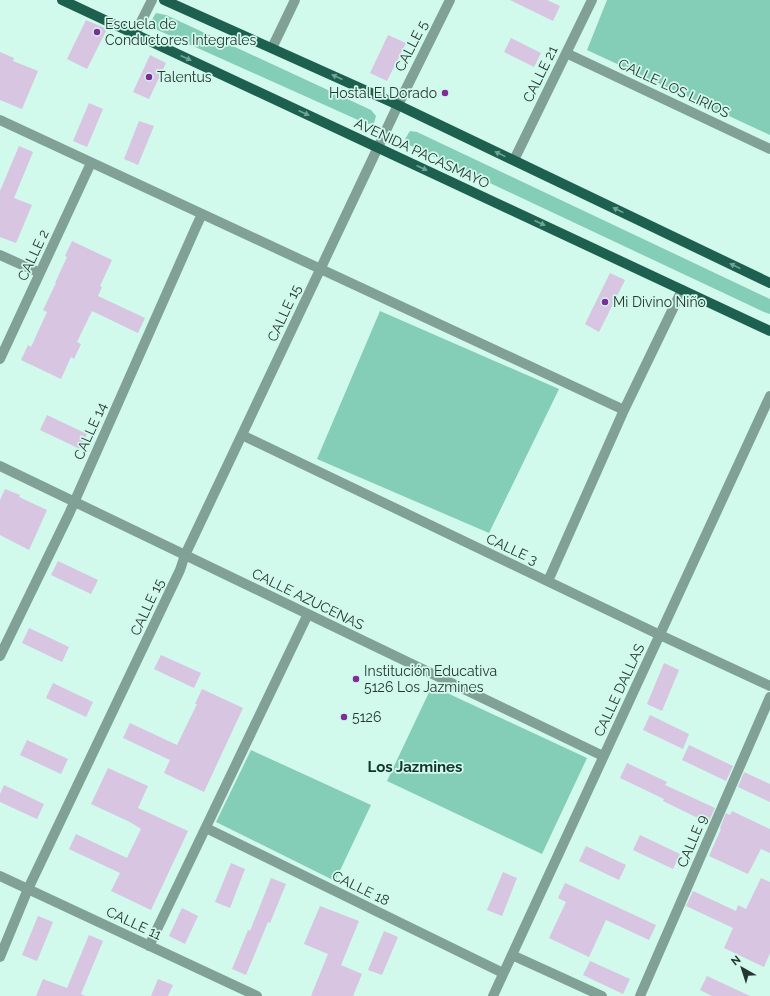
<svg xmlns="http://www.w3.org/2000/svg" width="770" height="996" font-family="Raleway,sans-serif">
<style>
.green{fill:#84cdb7}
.building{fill:#d8c5e1}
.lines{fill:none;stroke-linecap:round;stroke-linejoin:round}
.minor{stroke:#81a197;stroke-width:10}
.major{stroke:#1d6050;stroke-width:10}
.oneway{fill:#6ea596}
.poi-dot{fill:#7d2c9c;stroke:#d1f9ec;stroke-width:1.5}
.labels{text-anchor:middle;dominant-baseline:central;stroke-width:3.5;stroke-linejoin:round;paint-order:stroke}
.poi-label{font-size:14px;fill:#263631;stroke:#d1f9ec;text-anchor:start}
.street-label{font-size:14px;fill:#263631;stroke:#d1f9ec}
.neighbourhood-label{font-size:15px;font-weight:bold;fill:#10332a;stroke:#d1f9ec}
</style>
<rect width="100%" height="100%" fill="#d1f9ec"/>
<path class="green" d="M 607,0 L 770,0 L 770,135 L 587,50 Z
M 156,13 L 166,15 L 371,110 L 376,116 L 374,123 L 367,124 L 153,28 L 151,21 Z
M 410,131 L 417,132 L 770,299 L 770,314 L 764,312 L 407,144 L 405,139 Z
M 380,311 L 559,389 L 489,533 L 317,459 Z
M 432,686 L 587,758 L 542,854 L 387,781 Z
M 251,750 L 371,805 L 335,881 L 216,822 Z"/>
<path class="building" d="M 510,0 L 547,0 L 560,6 L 553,21 Z
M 86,20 L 107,29 L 87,69 L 67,59 Z
M 388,35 L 406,43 L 387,81 L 370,73 Z
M 511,38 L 541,53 L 534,67 L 504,52 Z
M 0,52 L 14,58 L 13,61 L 38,71 L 22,109 L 0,100 Z
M 150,55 L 166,63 L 149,99 L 133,92 Z
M 89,103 L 103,109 L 87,147 L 73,141 Z
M 139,121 L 154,126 L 138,165 L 124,159 Z
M 19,146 L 33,152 L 14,198 L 32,205 L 16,243 L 0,237 L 0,191 Z
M 72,241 L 112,260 L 100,286 L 102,287 L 98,296 L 145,318 L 138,333 L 92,311 L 77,342 L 81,344 L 74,359 L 71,357 L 61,379 L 21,360 L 28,345 L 31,347 L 47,312 L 43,310 L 56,283 L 55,283 L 67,257 L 65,256 Z
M 610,273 L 625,280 L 599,332 L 585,324 Z
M 47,415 L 87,434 L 80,449 L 40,430 Z
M 5,489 L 20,495 L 19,497 L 47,510 L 29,550 L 0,535 L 0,500 Z
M 58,561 L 98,580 L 91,594 L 51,575 Z
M 29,628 L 69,647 L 62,662 L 22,643 Z
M 161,655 L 201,673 L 194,688 L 154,669 Z
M 664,663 L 679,670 L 662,711 L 647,704 Z
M 53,683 L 93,702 L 86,717 L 46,698 Z
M 202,689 L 243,708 L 204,792 L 164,773 L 170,760 L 123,738 L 130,723 L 177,745 L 197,704 L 195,704 Z
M 650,715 L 689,734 L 683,749 L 643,730 Z
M 27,740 L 68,759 L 61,774 L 20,755 Z
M 689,745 L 733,766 L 726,781 L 682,760 Z
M 627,763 L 667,782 L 665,785 L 715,808 L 708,823 L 663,801 L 664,799 L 620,778 Z
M 108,768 L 148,786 L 138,808 L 188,831 L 151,910 L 111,891 L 120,873 L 69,849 L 76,834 L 127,858 L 141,829 L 130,822 L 91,804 Z
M 744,772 L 770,784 L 770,802 L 738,787 Z
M 4,785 L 44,804 L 37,819 L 0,802 L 0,794 Z
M 732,811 L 770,829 L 770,853 L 761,849 L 748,874 L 709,856 L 721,829 L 720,828 L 726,813 L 730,815 Z
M 640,835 L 680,854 L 673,869 L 633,850 Z
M 586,846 L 626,865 L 619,880 L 579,861 Z
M 231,863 L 245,869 L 230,908 L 215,902 Z
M 503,872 L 517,878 L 502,916 L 487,910 Z
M 271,878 L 286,884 L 270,923 L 268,922 L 246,975 L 232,969 L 248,930 L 250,931 Z
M 761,878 L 770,882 L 770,953 L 764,967 L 724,948 L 733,928 L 686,906 L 693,891 L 736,911 L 738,905 L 746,909 Z
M 565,883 L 656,925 L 649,940 L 606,920 L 589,957 L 549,938 L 566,902 L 558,898 Z
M 320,906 L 359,921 L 341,965 L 362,974 L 353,996 L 311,996 L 328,954 L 304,944 Z
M 182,908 L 198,916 L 185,944 L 169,936 Z
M 38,916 L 53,922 L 37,961 L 22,955 Z
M 384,931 L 398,937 L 382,975 L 368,970 Z
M 89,935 L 103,941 L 81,994 L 85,996 L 36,996 L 43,979 L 67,988 Z
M 590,961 L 630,979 L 623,994 L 583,975 Z
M 707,976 L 750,996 L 712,996 L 700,990 Z
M 158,979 L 173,985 L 168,996 L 151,996 Z"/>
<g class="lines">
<path class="minor" d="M 135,34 L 152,0
M 272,48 L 295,0
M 566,53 L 770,149
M 0,120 L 624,410
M 514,160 L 592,0
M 0,255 L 40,273
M 0,359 L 91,163
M 242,435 L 660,635 L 770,686
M 0,466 L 603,756
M 548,581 L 624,410 L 682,290
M 0,656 L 69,514 L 196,227 L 202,214
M 206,828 L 503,973
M 0,876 L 257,996
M 149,946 L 308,614
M 512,955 L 602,996
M 0,957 L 28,889 L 180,570 L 185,555 L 398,105 L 450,0
M 493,996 L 770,396
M 640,996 L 770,697"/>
<path class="major" d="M 62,0 L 770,331
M 164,0 L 398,105 L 770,283"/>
</g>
<defs><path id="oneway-solid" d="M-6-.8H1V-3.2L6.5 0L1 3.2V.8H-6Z"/></defs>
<g class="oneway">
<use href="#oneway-solid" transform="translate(186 58) rotate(25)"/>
<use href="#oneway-solid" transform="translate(337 77) rotate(-156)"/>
<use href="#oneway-solid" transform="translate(304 113) rotate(25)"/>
<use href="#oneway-solid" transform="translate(500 154) rotate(-154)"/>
<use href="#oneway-solid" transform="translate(422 168) rotate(25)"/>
<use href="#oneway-solid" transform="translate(618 210) rotate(-154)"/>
<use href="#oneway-solid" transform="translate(540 223) rotate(25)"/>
<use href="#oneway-solid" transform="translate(735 266) rotate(-154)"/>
</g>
<g class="poi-dot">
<circle cx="97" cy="32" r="4"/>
<circle cx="149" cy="77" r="4"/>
<circle cx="445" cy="93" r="4"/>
<circle cx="605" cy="302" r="4"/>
<circle cx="356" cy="679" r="4"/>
<circle cx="344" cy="717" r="4"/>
</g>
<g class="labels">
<g class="poi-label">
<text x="105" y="24">Escuela de<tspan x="105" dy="16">Conductores Integrales</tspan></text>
<text x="157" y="77">Talentus</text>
<text x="437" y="93" text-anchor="end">Hostal El Dorado</text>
<text x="613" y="302">Mi Divino Niño</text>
<text x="364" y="671">Institución Educativa<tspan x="364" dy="16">5126 Los Jazmines</tspan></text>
<text x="352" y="717">5126</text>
</g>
<g class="street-label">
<text transform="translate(411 46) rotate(-63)">CALLE 5</text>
<text transform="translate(540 74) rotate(-64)">CALLE 21</text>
<text transform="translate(674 88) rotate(25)">CALLE LOS LIRIOS</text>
<text transform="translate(422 153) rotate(25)">AVENIDA PACASMAYO</text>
<text transform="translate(33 255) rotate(-65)">CALLE 2</text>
<text transform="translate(284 313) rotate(-65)">CALLE 15</text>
<text transform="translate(90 431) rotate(-66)">CALLE 14</text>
<text transform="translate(512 549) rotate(25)">CALLE 3</text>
<text transform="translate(308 599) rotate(26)">CALLE AZUCENAS</text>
<text transform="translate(147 607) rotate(-65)">CALLE 15</text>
<text transform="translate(619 690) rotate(-65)">CALLE DALLAS</text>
<text transform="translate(692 841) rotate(-67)">CALLE 9</text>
<text transform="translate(361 888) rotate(26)">CALLE 18</text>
<text transform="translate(134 923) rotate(25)">CALLE 11</text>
</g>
<g class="neighbourhood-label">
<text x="415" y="767">Los Jazmines</text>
</g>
</g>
<g transform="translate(742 968) rotate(321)" stroke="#d1f9ec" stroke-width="3" paint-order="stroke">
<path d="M0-3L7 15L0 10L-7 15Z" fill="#263631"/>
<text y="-6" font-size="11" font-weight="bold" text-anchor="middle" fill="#263631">N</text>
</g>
</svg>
